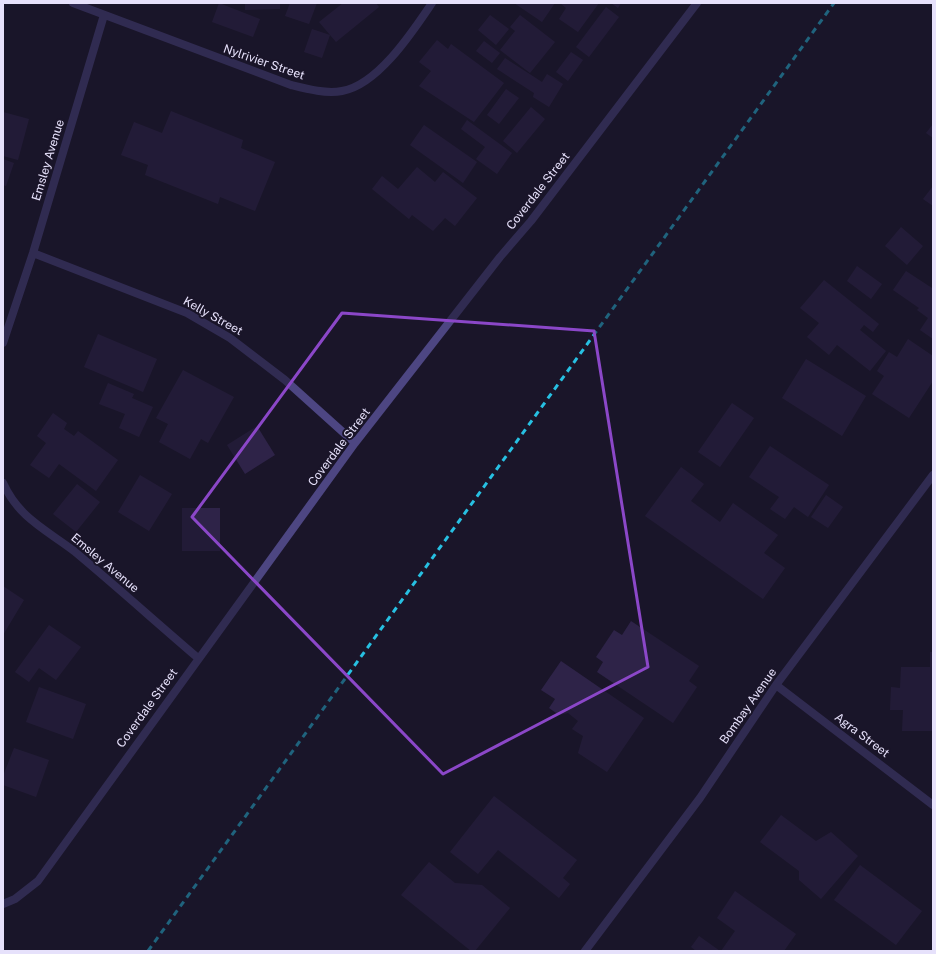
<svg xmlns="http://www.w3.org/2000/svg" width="936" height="954" font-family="'Public Sans',sans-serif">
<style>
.building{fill:#2e2348}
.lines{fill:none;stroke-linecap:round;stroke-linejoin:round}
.street{stroke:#4d4682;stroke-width:8}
.rail{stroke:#27c0e2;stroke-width:3;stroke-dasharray:6 5;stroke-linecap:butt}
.marked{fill:none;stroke:#8b47c8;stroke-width:3;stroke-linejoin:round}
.labels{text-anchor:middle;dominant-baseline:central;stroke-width:4;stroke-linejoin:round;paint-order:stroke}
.street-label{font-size:12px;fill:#e6e1fb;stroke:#1a1529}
</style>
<rect width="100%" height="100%" fill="#1a1529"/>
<path class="building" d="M 219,3 L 260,19 L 253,37 L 212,22 Z
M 245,3 L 280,3 L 280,9 L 245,10 Z
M 290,3 L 317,3 L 309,24 L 285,16 Z
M 343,3 L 376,3 L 379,7 L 336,42 L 319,22 Z
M 514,3 L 555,3 L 542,22 Z
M 560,3 L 599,3 L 578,32 L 559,19 L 566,8 Z
M 611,3 L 621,3 L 618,8 Z
M 606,7 L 619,17 L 589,57 L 576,47 Z
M 490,15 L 509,29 L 496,45 L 478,30 Z
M 520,15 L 555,42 L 530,73 L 500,50 L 515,31 L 510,27 Z
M 312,29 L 330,35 L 322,58 L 304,52 Z
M 437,40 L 448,49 L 451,44 L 504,83 L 474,122 L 419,86 L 431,71 L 419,62 Z
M 484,41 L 500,53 L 492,63 L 476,51 Z
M 571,52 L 583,60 L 568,81 L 556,72 Z
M 505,58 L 542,82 L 547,74 L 563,84 L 549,107 L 533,97 L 534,93 L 497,69 Z
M 506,89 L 519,98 L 499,124 L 487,115 Z
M 531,107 L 545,119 L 517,153 L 503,141 Z
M 171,111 L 243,140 L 241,148 L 275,162 L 255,211 L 220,197 L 218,204 L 145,175 L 148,165 L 121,155 L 134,122 L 162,133 Z
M 3,112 L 29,119 L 18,160 L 3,156 Z
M 467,120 L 512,153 L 497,174 L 476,159 L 485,147 L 461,129 Z
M 933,124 L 933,138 L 926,133 Z
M 424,125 L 477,162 L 463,183 L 410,145 Z
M 3,159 L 14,163 L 6,186 L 3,185 Z
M 417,167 L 435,182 L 443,172 L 477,198 L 455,226 L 445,218 L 433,231 L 412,215 L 409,219 L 372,189 L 382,176 L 398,189 Z
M 933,186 L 933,206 L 923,199 Z
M 901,227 L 923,246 L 907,265 L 885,246 Z
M 857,266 L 882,284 L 871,299 L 847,281 Z
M 906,271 L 932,288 L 933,287 L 933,339 L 920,330 L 928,318 L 917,310 L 919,308 L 893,290 Z
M 824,280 L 879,324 L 873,332 L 864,325 L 860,330 L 886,351 L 870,371 L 837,345 L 829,355 L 807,337 L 819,323 L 800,308 Z
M 98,334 L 157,359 L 143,392 L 84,367 Z
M 908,339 L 933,356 L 933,381 L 909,418 L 872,394 L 884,376 L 877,371 L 889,352 L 897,357 Z
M 806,359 L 866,396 L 842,436 L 782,398 Z
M 183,370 L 234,397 L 208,443 L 201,439 L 190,459 L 159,442 L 168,424 L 156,418 Z
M 108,383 L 134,394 L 132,398 L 153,407 L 139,437 L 119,428 L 125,414 L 99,404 Z
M 732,403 L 754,418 L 720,467 L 698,452 Z
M 53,413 L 67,423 L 64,429 L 74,436 L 78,431 L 118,460 L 96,491 L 59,464 L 49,478 L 30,465 L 46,443 L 37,436 Z
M 257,426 L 275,455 L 245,474 L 227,445 Z
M 770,446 L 829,485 L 808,517 L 794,507 L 785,519 L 770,509 L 779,497 L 749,477 Z
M 681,467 L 704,484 L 691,501 L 720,522 L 733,503 L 778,535 L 764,553 L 785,568 L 763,599 L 645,516 Z
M 140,475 L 172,494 L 149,531 L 118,512 Z
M 77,484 L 100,502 L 76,532 L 53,514 Z
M 826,495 L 843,507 L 828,528 L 811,517 Z
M 182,508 L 220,508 L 220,551 L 182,551 Z
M 3,586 L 24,600 L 3,635 Z
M 631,621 L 699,666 L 689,681 L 697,687 L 673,723 L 597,672 L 603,662 L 596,657 L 614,630 L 622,635 Z
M 49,625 L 81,647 L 56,680 L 39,668 L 29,682 L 15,672 Z
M 930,652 L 933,652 L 933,731 L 902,731 L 903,710 L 890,710 L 891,687 L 900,688 L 901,667 L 930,667 Z
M 561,661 L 644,718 L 607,772 L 578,753 L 583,736 L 572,729 L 578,721 L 568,713 L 559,715 L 549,708 L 555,699 L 541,690 Z
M 39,687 L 86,704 L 73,739 L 26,722 Z
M 14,748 L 49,760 L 36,797 L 3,785 L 3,776 Z
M 494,796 L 577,860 L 563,878 L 570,884 L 559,898 L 498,850 L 478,874 L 450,852 Z
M 781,815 L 816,841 L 831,832 L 858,856 L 821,899 L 799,880 L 799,871 L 760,842 Z
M 429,862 L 455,883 L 482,885 L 510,908 L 475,951 L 471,951 L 401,895 Z
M 860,865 L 922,911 L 896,945 L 834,900 Z
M 735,891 L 796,934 L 784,951 L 721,951 L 735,931 L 717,918 Z
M 699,936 L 720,951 L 696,951 L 691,947 Z"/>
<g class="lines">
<path class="street" d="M 73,3 L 291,85 C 307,89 326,94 342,91 C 378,85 413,31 432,3
M 33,253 L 187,313 L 230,338 L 285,380 L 355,443
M 3,343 L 33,253 L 104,15
M 3,483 C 19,518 45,529 74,551 C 116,586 157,623 198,658
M 776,685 L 933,805
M 3,904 L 15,899 L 38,881 L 355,443 L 500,257 L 531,221 L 697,3
M 585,951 L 700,798 L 776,685 L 933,475"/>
<path class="rail" d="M 148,951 L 834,3"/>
</g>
<path d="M0 0H936V954H0ZM 342,313 L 594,331 L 648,667 L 443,774 L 192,517 Z" fill="#1a1529" fill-opacity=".55" fill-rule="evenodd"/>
<path class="marked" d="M 342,313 L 594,331 L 648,667 L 443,774 L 192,517 Z"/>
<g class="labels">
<g class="street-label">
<text transform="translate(264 62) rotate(19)">Nylrivier Street</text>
<text transform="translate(48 160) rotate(-73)">Emsley Avenue</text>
<text transform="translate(538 191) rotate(-52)">Coverdale Street</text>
<text transform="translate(213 316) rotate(29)">Kelly Street</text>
<text transform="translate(339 447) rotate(-53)">Coverdale Street</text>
<text transform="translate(105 563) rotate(40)">Emsley Avenue</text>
<text transform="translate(748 706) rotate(-55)">Bombay Avenue</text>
<text transform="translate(147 708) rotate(-54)">Coverdale Street</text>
<text transform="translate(862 735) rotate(37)">Agra Street</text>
</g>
</g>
<rect width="936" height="954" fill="none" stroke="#e6e1fb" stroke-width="8"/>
</svg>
